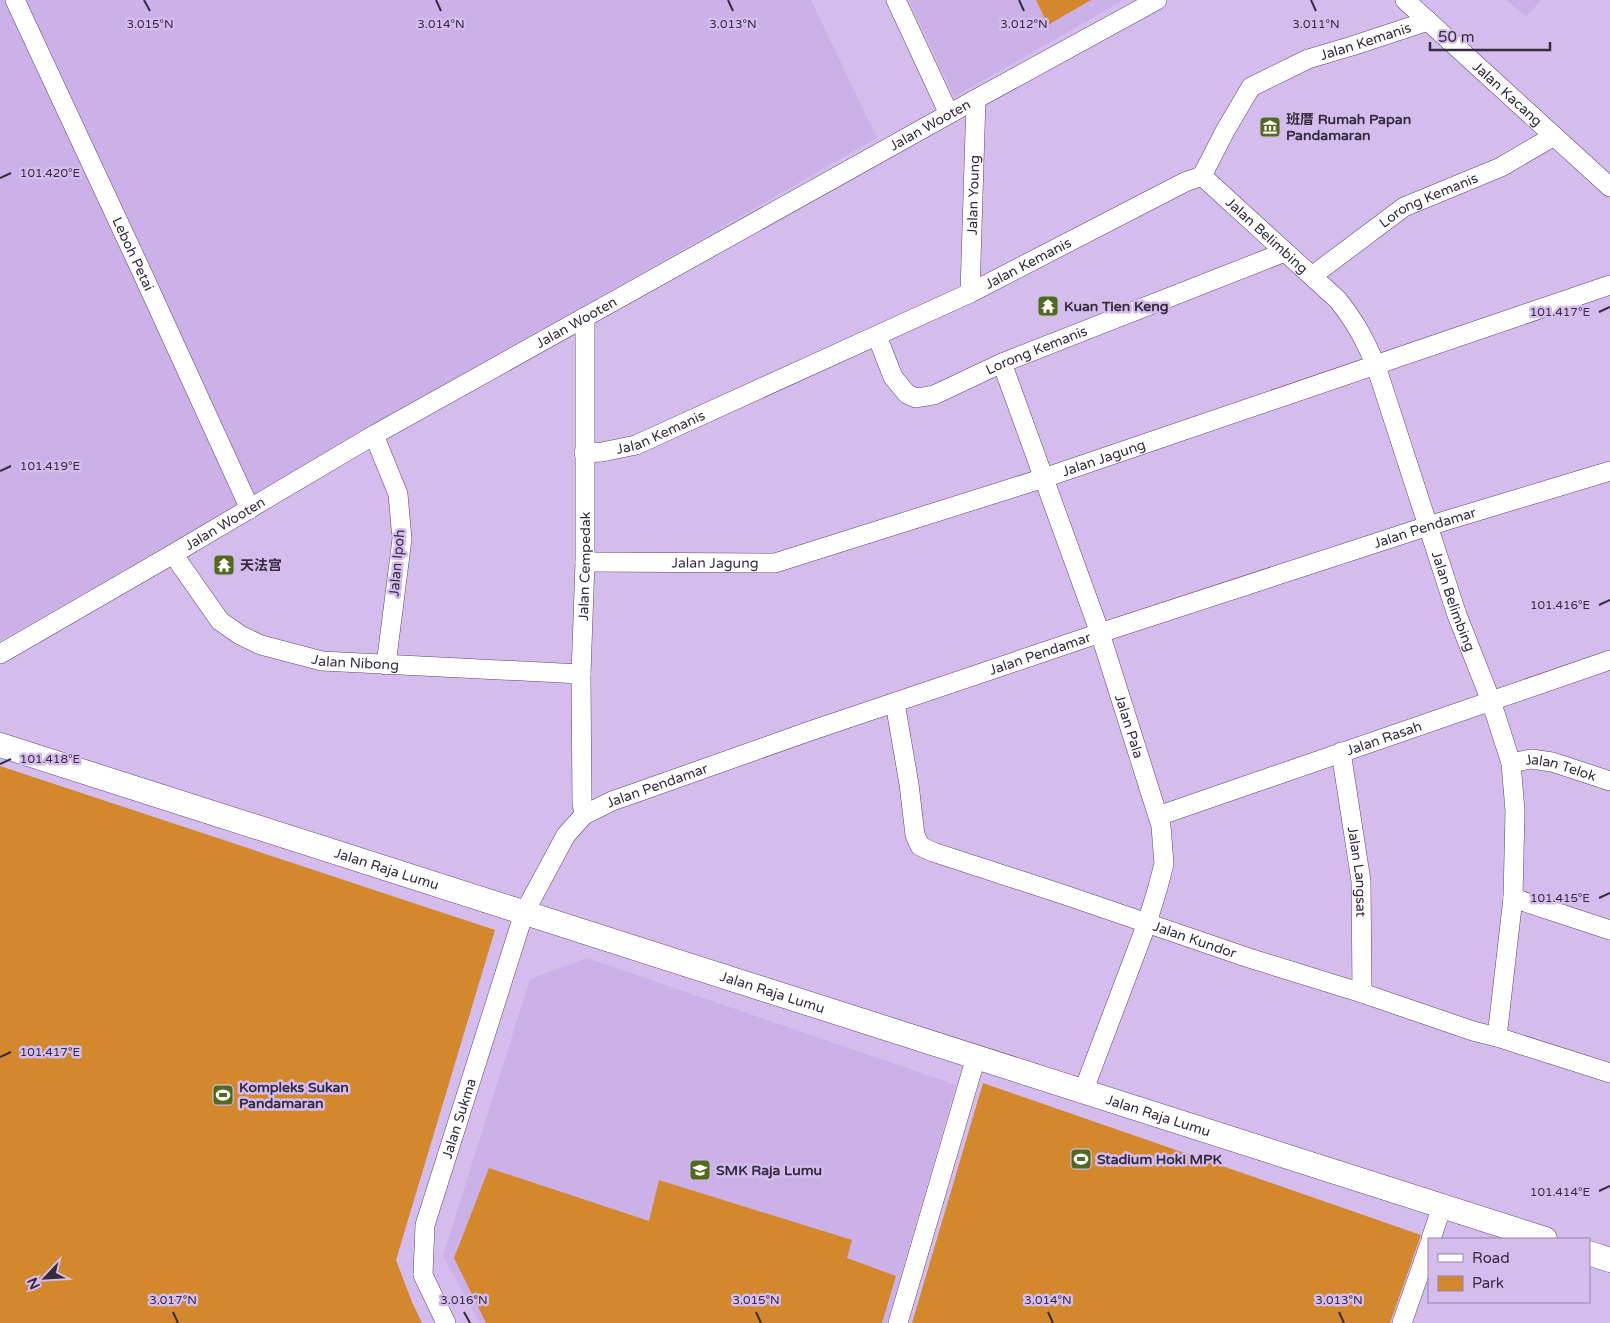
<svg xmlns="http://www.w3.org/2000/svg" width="1610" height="1323" font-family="'Varela Round','Noto Sans SC',sans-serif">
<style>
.built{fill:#cbb1e7}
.green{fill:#d3882d}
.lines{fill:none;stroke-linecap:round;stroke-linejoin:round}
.minor-casing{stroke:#5b4770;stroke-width:20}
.tertiary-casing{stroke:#5b4770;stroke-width:25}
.minor{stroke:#fff;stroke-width:19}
.tertiary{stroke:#fff;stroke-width:24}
.ticks{fill:none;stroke:#352c3f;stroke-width:2}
.labels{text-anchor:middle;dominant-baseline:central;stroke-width:5;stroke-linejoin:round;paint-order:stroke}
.street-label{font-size:14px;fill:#352c3f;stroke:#d4bded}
.poi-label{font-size:14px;font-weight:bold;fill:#352c3f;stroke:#d4bded;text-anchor:start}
.ticks-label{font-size:12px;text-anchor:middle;fill:#352c3f;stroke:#d4bded;stroke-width:5;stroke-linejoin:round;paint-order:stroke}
</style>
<rect width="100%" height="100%" fill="#d4bded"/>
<path class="built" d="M 0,0 L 811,0 L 877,138 L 0,641 Z
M 909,0 L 1124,0 L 954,97 Z
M 1507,0 L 1541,0 L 1526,17 Z
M 587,958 L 956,1085 L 887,1323 L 480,1323 L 443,1256 L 530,979 Z"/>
<path class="green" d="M 1036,0 L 1091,0 L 1048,25 Z
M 0,766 L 495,930 L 396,1260 L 412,1302 L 422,1323 L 0,1323 Z
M 983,1083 L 1421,1235 L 1390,1323 L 912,1323 Z
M 489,1168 L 649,1221 L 659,1180 L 852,1240 L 847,1258 L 896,1276 L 882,1323 L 486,1323 L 454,1258 Z"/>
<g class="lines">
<g class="minor-casing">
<g id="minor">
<path id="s1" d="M 15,0 L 139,266 L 250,509"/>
<path d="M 896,0 L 949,114"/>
<path id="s2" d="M 1405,0 L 1610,187"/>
<path id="s3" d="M 1202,176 L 1338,300 C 1356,323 1365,340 1376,366 L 1457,615 L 1491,701 L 1511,763 L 1515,811 L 1513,898 L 1497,1037"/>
<path id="s4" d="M 1312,276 L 1404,207 L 1501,167 L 1554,136"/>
<path id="s5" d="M 970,293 L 976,99"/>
<path id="s6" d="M 877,336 L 893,377 L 907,394 L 916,398 L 934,395 L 1002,363 L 1285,252"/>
<path id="s7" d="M 1002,363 L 1100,633 L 1161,826 L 1164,864 L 1158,887 L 1147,923 L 1083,1092"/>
<path d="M 374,435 L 398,494 L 402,539 L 386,665"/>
<path id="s8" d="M 584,453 L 602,452 L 636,445 L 970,293 L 1185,182 L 1202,176 L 1225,131 L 1251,87 L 1308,59 L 1352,46 L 1428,21"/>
<path id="s9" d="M 173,554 L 220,621 L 240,635 L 261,645 L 322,661 L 581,674"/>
<path id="s10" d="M 585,562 L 775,563 L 1044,478 L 1610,285"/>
<path id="s11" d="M 0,654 L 173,554 L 374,435 L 976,99 L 1157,0"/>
<path id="s12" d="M 895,703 L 909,784 L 915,835 L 920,846 L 933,852 L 1065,895 L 1249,958 L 1362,993 L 1473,1031 L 1497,1037 L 1610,1073"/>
<path id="s13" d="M 1341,752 L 1361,881 L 1362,993"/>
<path id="s14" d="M 1511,763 L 1531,759 L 1552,762 L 1610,781"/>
<path id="s15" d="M 584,815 L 582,803 L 581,674 L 585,562 L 585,317"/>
<path id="s16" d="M 1158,816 L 1610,660"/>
<path d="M 1513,898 L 1610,930"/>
<path d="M 1431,1239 L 1442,1206"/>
<path id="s17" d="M 446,1323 L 423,1275 L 425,1225 L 524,913 L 566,835 L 584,815 L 612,801 L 638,792 L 810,731 L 1100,633 L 1428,526 L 1610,471"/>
<path d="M 898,1323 L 976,1057"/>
<path d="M 1402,1323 L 1429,1246"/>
</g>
</g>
<g class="tertiary-casing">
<g id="tertiary">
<path id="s18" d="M 0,745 L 1545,1239"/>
<path d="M 1589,1253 L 1610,1260"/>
</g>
</g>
<use href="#minor" class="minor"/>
<use href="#tertiary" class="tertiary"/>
</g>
<path class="ticks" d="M 144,0 L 150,11M 436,0 L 441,11M 728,0 L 733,11M 1019,0 L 1024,11M 1311,0 L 1316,11M 0,178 L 11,173M 1599,312 L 1610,307M 0,471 L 11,466M 1599,605 L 1610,600M 0,764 L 11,759M 1599,898 L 1610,893M 0,1057 L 11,1052M 1599,1191 L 1610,1186M 173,1312 L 178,1323M 464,1312 L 470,1323M 756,1312 L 761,1323M 1048,1312 L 1053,1323M 1339,1312 L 1344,1323"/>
<defs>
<g id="museum-square" transform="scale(1.125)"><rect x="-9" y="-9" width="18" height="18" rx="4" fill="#506b1e" stroke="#d4bded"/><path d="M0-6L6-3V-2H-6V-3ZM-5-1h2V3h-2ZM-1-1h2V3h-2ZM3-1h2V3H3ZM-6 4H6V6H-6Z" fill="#fff"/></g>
<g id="temple-square" transform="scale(1.125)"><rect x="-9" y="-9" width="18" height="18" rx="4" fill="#506b1e" stroke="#d4bded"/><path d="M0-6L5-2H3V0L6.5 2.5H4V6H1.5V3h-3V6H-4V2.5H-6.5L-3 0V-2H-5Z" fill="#fff"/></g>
<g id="stadium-square" transform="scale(1.125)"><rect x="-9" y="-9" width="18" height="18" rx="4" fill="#506b1e" stroke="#d4bded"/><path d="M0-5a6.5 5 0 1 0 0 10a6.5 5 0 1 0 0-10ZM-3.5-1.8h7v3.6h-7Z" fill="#fff"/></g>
<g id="school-square" transform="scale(1.125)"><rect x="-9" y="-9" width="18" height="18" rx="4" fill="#506b1e" stroke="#d4bded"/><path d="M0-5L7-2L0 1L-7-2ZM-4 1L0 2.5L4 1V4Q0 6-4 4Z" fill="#fff"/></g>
</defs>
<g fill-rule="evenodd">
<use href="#museum-square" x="1270" y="127"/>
<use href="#temple-square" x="1048" y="306"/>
<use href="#temple-square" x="224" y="565"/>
<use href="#stadium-square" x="223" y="1095"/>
<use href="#stadium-square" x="1081" y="1159"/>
<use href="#school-square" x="700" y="1170"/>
</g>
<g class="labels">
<g class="street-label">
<text stroke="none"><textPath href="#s8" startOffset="905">Jalan Kemanis</textPath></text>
<text stroke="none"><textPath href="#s2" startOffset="139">Jalan Kacang</textPath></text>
<text stroke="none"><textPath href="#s11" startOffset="1070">Jalan Wooten</textPath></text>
<text stroke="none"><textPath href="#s5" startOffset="98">Jalan Young</textPath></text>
<text stroke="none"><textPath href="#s4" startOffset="140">Lorong Kemanis</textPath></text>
<text stroke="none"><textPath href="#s3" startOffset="88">Jalan Belimbing</textPath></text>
<text stroke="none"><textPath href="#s1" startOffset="280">Leboh Petai</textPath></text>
<text stroke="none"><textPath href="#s8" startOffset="485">Jalan Kemanis</textPath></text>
<text stroke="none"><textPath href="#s11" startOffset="665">Jalan Wooten</textPath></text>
<text stroke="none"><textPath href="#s6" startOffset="206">Lorong Kemanis</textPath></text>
<text stroke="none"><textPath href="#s8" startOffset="80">Jalan Kemanis</textPath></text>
<text stroke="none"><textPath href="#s10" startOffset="535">Jalan Jagung</textPath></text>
<text stroke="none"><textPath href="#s11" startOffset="260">Jalan Wooten</textPath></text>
<text stroke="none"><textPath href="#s17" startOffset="1435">Jalan Pendamar</textPath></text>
<text transform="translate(397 563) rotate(-85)">Jalan Ipoh</text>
<text stroke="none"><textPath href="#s10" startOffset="130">Jalan Jagung</textPath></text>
<text stroke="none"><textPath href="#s15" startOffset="249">Jalan Cempedak</textPath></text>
<text stroke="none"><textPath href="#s3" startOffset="508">Jalan Belimbing</textPath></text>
<text stroke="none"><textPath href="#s17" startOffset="1030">Jalan Pendamar</textPath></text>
<text stroke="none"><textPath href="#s9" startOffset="226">Jalan Nibong</textPath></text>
<text stroke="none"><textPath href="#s7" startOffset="385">Jalan Pala</textPath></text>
<text stroke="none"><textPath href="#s16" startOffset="239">Jalan Rasah</textPath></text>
<text stroke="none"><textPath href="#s14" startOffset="51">Jalan Telok</textPath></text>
<text stroke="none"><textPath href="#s17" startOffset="625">Jalan Pendamar</textPath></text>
<text stroke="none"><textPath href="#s18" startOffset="406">Jalan Raja Lumu</textPath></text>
<text stroke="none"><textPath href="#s13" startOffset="121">Jalan Langsat</textPath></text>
<text stroke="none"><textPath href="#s12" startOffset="436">Jalan Kundor</textPath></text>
<text stroke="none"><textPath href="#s18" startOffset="811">Jalan Raja Lumu</textPath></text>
<text stroke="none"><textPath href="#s18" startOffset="1216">Jalan Raja Lumu</textPath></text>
<text stroke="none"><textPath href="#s17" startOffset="215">Jalan Sukma</textPath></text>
</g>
<g class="poi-label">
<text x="1286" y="119">班厝 Rumah Papan<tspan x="1286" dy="16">Pandamaran</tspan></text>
<text x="1064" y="306">Kuan Tien Keng</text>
<text x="240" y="565">天法宫</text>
<text x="239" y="1087">Kompleks Sukan<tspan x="239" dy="16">Pandamaran</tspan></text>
<text x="1097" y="1159">Stadium Hoki MPK</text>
<text x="716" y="1170">SMK Raja Lumu</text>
</g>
</g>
<g class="ticks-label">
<text x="150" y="28">3.015°N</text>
<text x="441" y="28">3.014°N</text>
<text x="733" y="28">3.013°N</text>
<text x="1024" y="28">3.012°N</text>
<text x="1316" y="28">3.011°N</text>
<text x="50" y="177">101.420°E</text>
<text x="1560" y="316">101.417°E</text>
<text x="50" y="470">101.419°E</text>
<text x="1560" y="609">101.416°E</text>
<text x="50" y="763">101.418°E</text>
<text x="1560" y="902">101.415°E</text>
<text x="50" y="1056">101.417°E</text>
<text x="1560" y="1196">101.414°E</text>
<text x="173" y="1304">3.017°N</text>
<text x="464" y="1304">3.016°N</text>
<text x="756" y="1304">3.015°N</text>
<text x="1048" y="1304">3.014°N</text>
<text x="1339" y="1304">3.013°N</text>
</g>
<rect x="1428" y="1238" width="162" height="65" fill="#d4bded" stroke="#9483a7"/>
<rect x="1438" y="1254" width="25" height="8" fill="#ffffff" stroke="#9483a7"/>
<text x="1472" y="1263" font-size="15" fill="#352c3f">Road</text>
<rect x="1438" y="1276" width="25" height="15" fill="#d3882d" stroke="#9483a7"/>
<text x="1472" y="1288" font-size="15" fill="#352c3f">Park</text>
<g transform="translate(45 1278) rotate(245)" stroke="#d4bded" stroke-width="4" paint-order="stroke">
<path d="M0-4L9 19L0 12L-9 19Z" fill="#352c3f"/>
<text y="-8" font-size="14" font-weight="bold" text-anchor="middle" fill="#352c3f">N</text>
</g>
<path d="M1430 42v8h120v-8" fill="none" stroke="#352c3f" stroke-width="2.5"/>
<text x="1438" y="42" font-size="15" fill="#352c3f" stroke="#d4bded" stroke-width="4" paint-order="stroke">50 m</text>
</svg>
